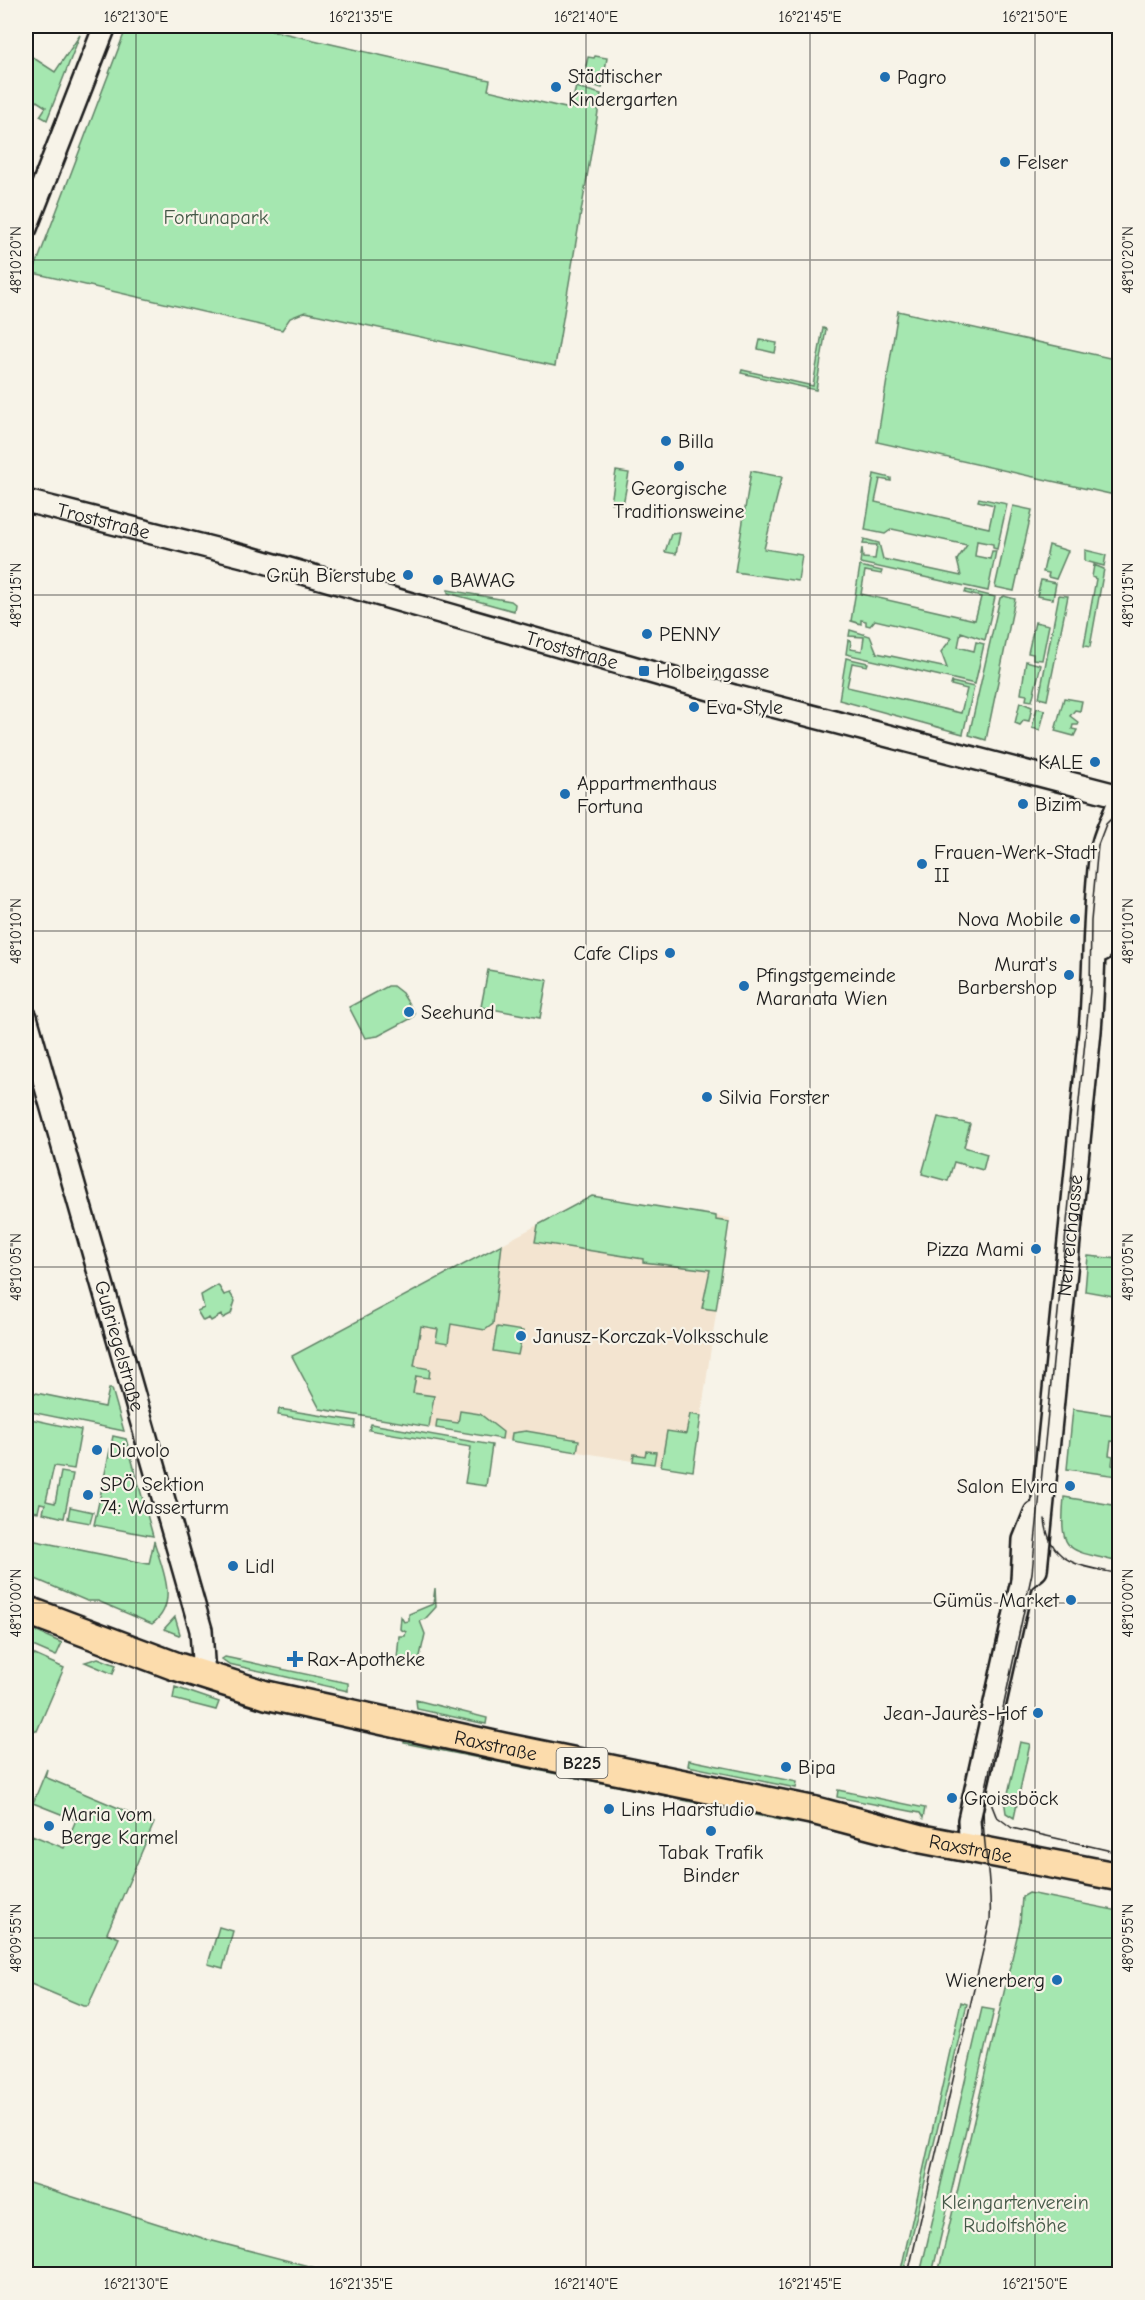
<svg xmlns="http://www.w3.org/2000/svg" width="1145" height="2300" font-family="'Comic Neue',sans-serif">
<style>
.built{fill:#f3e4d0}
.green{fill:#a5e7b0;stroke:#608266;stroke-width:1.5}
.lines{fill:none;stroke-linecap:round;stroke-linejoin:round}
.minor-casing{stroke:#1c1c1c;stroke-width:26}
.major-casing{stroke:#1c1c1c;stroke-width:32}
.minor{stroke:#f7f3e8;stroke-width:21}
.major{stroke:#fcdcac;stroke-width:27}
.tram{stroke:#1c1c1c;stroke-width:1.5}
.ticks{fill:none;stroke:#1c1c1c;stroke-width:1.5;stroke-opacity:0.45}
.poi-dot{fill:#1f6fb2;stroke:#f7f3e8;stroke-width:2}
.labels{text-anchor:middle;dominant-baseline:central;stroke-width:4.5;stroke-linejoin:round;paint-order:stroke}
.shield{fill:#f7f3e8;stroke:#5e5c59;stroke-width:1.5}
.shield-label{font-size:18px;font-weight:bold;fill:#1c1c1c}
.poi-label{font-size:20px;fill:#1c1c1c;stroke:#f7f3e8;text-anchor:start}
.park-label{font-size:20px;fill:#455948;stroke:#f7f3e8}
.street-label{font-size:20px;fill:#1c1c1c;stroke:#f7f3e8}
.neatline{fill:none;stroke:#1c1c1c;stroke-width:2}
.ticks-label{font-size:15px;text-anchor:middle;fill:#1c1c1c}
</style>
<rect width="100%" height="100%" fill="#f7f3e8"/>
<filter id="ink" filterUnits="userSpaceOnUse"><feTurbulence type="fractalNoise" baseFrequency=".0167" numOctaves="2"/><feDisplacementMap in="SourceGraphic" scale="12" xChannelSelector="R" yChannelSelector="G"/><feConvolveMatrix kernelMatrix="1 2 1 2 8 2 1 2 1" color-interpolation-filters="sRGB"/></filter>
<g filter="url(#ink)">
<path class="built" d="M 592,1196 L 730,1218 L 693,1471 L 320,1409 L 292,1356 Z"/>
<path class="green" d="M 127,26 L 252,26 L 485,79 L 490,80 L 488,90 L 570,109 L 576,87 L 601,94 L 555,366 L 305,312 L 290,318 L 282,330 L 33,273 Z
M 80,35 L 47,120 L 40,116 L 46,107 L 26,94 L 26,53 L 55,72 Z
M 595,56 L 607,58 L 602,88 L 592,85 L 586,66 L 588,57 L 594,58 Z
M 898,311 L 1119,360 L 1119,496 L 877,442 Z
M 823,328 L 826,329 L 816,390 L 741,373 L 742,370 L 813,386 Z
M 760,340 L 777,343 L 775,353 L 758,349 Z
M 616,471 L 629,473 L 623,505 L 611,503 Z
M 751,471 L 782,477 L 764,549 L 802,555 L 798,581 L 735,572 Z
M 874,474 L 891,478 L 891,481 L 880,479 L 875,502 L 989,528 L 994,505 L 978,501 L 979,498 L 1007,504 L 997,549 L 993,548 L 993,544 L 977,541 L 975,556 L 990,559 L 992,551 L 996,551 L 988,591 L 860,563 L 862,548 L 863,558 L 875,559 L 877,545 L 863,544 L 864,539 L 879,543 L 883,559 L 961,576 L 957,560 L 967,545 L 892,529 L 885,534 L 865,530 Z
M 1013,506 L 1032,510 L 1014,591 L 995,587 Z
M 680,533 L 676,554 L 665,552 L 671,534 Z
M 1049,545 L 1068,551 L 1056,579 L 1048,577 L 1049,573 L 1043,572 Z
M 1085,550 L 1106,555 L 1104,566 L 1085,561 Z
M 1094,565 L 1104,569 L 1090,647 L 1084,646 L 1096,579 L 1092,577 Z
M 860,566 L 882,571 L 881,574 L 865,571 L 861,594 L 975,620 L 981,597 L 965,593 L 966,590 L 995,597 L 985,640 L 961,632 L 958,647 L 974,651 L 976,642 L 984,644 L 975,684 L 846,654 L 848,640 L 851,641 L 850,649 L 862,651 L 864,637 L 849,636 L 850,630 L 870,636 L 877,653 L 947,668 L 941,652 L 952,638 L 875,620 L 870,626 L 866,625 L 866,621 L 861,620 L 861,624 L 851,621 Z
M 1041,580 L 1056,583 L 1053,599 L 1037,596 Z
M 448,590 L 511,601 L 515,604 L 514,611 L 448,593 Z
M 1059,595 L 1068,596 L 1047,700 L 1039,698 Z
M 1004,596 L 1015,599 L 986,740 L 969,735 L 1000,598 Z
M 1035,622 L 1049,625 L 1042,660 L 1033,659 L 1033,654 L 1028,653 Z
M 846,658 L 868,663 L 867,666 L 852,663 L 847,687 L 961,713 L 967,689 L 951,685 L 952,682 L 974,687 L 963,734 L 839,700 Z
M 1026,661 L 1041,665 L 1032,701 L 1026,700 L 1027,695 L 1021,694 Z
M 1064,698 L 1082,701 L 1080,711 L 1075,710 L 1070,716 L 1079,723 L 1078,725 L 1073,725 L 1072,729 L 1077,730 L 1074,736 L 1055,731 Z
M 1020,702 L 1032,707 L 1029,721 L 1024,720 L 1020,725 L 1015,723 Z
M 1037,708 L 1045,710 L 1040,730 L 1032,728 Z
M 488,970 L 547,980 L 540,1018 L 481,1007 Z
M 388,986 L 393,986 L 402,993 L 415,1014 L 412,1018 L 378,1036 L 365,1038 L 349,1007 Z
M 938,1117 L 970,1124 L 964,1147 L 987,1154 L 983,1170 L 954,1162 L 948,1181 L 922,1174 Z
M 592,1196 L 716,1216 L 716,1220 L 729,1222 L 716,1310 L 702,1308 L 710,1270 L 643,1262 L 643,1259 L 535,1242 L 538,1225 Z
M 502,1244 L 493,1324 L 485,1330 L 451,1324 L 448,1343 L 436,1341 L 438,1329 L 421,1326 L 414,1366 L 430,1369 L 429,1378 L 416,1376 L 413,1393 L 434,1396 L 429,1427 L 320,1409 L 292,1356 Z
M 1088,1256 L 1119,1259 L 1119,1297 L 1085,1291 Z
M 218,1285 L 224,1295 L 230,1293 L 235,1301 L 231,1314 L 223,1318 L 221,1315 L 211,1321 L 209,1318 L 203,1321 L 197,1311 L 204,1308 L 201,1295 Z
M 497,1327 L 523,1331 L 518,1355 L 493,1351 Z
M 109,1389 L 112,1389 L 124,1431 L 26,1411 L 26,1391 L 105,1407 Z
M 279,1409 L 356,1421 L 355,1428 L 278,1415 Z
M 1073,1409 L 1119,1416 L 1119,1442 L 1111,1441 L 1109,1455 L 1113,1456 L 1112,1465 L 1118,1467 L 1117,1476 L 1067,1469 Z
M 460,1411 L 480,1414 L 503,1432 L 502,1439 L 436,1428 L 437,1420 L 458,1423 Z
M 690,1414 L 701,1416 L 693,1471 L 661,1466 L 667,1431 L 686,1434 Z
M 26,1418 L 81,1430 L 74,1469 L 54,1466 L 46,1501 L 55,1503 L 61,1472 L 73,1474 L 64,1518 L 43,1513 L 45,1504 L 40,1503 L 38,1512 L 26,1510 Z
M 371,1424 L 492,1445 L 486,1486 L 465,1483 L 471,1447 L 369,1430 Z
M 526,1431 L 579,1440 L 577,1452 L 511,1441 L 512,1433 Z
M 113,1436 L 126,1439 L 153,1536 L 94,1525 Z
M 646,1451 L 656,1452 L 654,1464 L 633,1461 L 634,1454 L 645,1456 Z
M 1064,1497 L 1119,1506 L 1119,1562 C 1067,1549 1059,1555 1064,1497 Z
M 70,1507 L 93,1512 L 90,1523 L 68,1519 Z
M 26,1539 L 149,1564 L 154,1541 C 162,1569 180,1604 152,1624 L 98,1601 L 87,1601 L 26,1575 Z
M 435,1588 L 436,1607 L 425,1619 L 420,1621 L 425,1634 L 418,1665 L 412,1663 L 412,1659 L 408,1657 L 405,1662 L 397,1660 L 399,1636 L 405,1636 L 406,1632 L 400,1629 L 401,1617 L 404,1622 L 409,1621 L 409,1614 L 433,1604 Z
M 175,1617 L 180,1634 L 179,1635 L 164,1629 Z
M 26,1627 L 62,1643 L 56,1656 L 26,1643 Z
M 26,1651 L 64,1668 L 37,1731 L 26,1726 Z
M 225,1657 L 348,1683 L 348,1691 L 229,1664 L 222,1659 Z
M 98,1658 L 116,1665 L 113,1674 L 85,1662 Z
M 175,1687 L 219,1702 L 216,1710 L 173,1699 Z
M 416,1700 L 487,1718 L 486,1724 L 417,1709 Z
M 405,1739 L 672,1794 L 671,1797 L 404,1743 Z
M 1020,1742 L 1030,1744 L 1014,1818 L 1006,1813 L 1005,1806 Z
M 689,1760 L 797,1782 L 796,1788 L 688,1766 Z
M 47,1769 L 45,1777 L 154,1823 L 107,1933 L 119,1938 L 88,2006 L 83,2006 L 26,1982 L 26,1851 L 32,1835 L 64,1848 L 76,1820 L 33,1803 Z
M 838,1790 L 925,1808 L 923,1818 L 920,1813 L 837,1797 Z
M 683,1796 L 795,1819 L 795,1823 L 682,1800 Z
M 1029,1893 L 1119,1911 L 1119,2274 L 938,2274 L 1020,1924 L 1022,1897 Z
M 219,1927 L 233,1931 L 223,1968 L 208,1964 Z
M 961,2002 L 967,2004 L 903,2274 L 900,2274 Z
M 982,2008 L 994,2010 L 932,2274 L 920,2274 Z
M 26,2182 L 209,2240 L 339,2274 L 26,2274 Z"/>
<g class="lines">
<g class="minor-casing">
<g id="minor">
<path d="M 26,228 L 105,26"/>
<path id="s1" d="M 26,501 L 247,557 L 734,696 L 1120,796"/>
<path d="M 1102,950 C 1111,911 1124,854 1116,815"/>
<path id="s2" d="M 26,1017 L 201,1630 L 204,1676"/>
<path id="s3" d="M 1022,1581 L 1036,1570 L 1090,1031 C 1095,971 1093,911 1101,852 C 1104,831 1116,816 1120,796"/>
<path d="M 971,1849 L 969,1820 L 1022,1581 L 1024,1540 L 1035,1513"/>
</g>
</g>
<g class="major-casing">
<g id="major">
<path id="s4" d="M 26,1610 L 175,1666 L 266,1695 L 503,1747 L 816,1811 L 922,1839 L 1120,1877"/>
</g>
</g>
<use href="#minor" class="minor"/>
<use href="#major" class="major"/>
<path class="tram" d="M 1045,1519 C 1049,1565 1082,1566 1120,1574
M 987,1793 L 996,1816 L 1012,1828 L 1120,1853
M 908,2274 L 990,1920 C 993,1878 980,1839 984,1797 L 1032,1573 L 1090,991 L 1091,921 L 1098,845 L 1106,824 L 1120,810"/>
</g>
</g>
<path class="ticks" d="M 136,26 L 136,2274M 361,26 L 361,2274M 586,26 L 586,2274M 810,26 L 810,2274M 1035,26 L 1035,2274M 26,260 L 1120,260M 26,595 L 1120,595M 26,931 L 1120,931M 26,1267 L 1120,1267M 26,1603 L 1120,1603M 26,1938 L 1120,1938M 26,2274 L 1120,2274"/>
<g class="poi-dot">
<circle cx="885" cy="77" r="6"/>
<circle cx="556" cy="87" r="6"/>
<circle cx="1005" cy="162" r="6"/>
<circle cx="666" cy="441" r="6"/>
<circle cx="679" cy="466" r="6"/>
<circle cx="408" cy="575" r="6"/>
<circle cx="438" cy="580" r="6"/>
<circle cx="647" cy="634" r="6"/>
<rect x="638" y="665" width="12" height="12" rx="3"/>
<circle cx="694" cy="707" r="6"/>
<circle cx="1095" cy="762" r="6"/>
<circle cx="565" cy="794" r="6"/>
<circle cx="1023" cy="804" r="6"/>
<circle cx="922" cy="864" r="6"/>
<circle cx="1075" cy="919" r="6"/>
<circle cx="670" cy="953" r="6"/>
<circle cx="1069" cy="975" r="6"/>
<circle cx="744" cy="986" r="6"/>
<circle cx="409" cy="1012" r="6"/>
<circle cx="707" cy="1097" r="6"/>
<circle cx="1036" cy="1249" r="6"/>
<circle cx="521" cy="1336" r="6"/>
<circle cx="97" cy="1450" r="6"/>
<circle cx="1070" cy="1486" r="6"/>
<circle cx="88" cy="1495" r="6"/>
<circle cx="233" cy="1566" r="6"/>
<circle cx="1071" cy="1600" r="6"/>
<path d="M292 1650h6v6h6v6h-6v6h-6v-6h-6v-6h6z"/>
<circle cx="1038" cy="1713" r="6"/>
<circle cx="786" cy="1767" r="6"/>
<circle cx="952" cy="1798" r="6"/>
<circle cx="609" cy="1809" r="6"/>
<circle cx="49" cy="1826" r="6"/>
<circle cx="711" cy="1831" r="6"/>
<circle cx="1057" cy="1980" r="6"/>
</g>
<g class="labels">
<rect class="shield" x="556.5" y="1748" width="51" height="30" rx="4.5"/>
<g class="shield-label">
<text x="582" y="1763">B225</text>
</g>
<g class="poi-label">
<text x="568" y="76">Städtischer<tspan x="568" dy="23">Kindergarten</tspan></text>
<text x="897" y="77">Pagro</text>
<text x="1017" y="162">Felser</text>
<text x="678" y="441">Billa</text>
<text x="679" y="488" text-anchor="middle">Georgische<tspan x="679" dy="23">Traditionsweine</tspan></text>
<text x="396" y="575" text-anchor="end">Grüh Bierstube</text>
<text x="450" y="580">BAWAG</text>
<text x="659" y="634">PENNY</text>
<text x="656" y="671">Holbeingasse</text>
<text x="706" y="707">Eva Style</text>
<text x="1083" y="762" text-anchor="end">KALE</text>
<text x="577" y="783">Appartmenthaus<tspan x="577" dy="23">Fortuna</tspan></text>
<text x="1035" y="804">Bizim</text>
<text x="934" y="852">Frauen-Werk-Stadt<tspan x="934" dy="23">II</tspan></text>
<text x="1063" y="919" text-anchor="end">Nova Mobile</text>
<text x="658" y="953" text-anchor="end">Cafe Clips</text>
<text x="1057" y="964" text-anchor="end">Murat's<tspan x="1057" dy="23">Barbershop</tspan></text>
<text x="756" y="975">Pfingstgemeinde<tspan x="756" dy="23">Maranata Wien</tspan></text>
<text x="421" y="1012">Seehund</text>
<text x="719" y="1097">Silvia Forster</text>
<text x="1024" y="1249" text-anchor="end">Pizza Mami</text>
<text x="533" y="1336">Janusz-Korczak-Volksschule</text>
<text x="109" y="1450">Diavolo</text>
<text x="100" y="1484">SPÖ Sektion<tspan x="100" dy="23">74: Wasserturm</tspan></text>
<text x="1058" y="1486" text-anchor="end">Salon Elvira</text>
<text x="245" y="1566">Lidl</text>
<text x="1059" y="1600" text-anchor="end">Gümüs Market</text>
<text x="307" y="1659">Rax-Apotheke</text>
<text x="1026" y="1713" text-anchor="end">Jean-Jaurès-Hof</text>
<text x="798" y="1767">Bipa</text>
<text x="964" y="1798">Groissböck</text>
<text x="621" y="1809">Lins Haarstudio</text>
<text x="61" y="1814">Maria vom<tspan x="61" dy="23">Berge Karmel</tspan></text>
<text x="711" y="1852" text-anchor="middle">Tabak Trafik<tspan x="711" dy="23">Binder</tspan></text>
<text x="1045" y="1980" text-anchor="end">Wienerberg</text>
</g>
<g class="park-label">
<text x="216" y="217">Fortunapark</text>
<text x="1015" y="2202">Kleingartenverein<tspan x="1015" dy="23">Rudolfshöhe</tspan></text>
</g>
<g class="street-label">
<text stroke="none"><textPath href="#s1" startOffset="80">Troststraße</textPath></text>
<text stroke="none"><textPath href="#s1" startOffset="566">Troststraße</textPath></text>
<text stroke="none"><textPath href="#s3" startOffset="354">Neilreichgasse</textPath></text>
<text stroke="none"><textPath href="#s2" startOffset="342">Gußriegelstraße</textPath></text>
<text stroke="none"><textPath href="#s4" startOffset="490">Raxstraße</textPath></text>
<text stroke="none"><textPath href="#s4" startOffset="976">Raxstraße</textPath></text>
</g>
</g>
<rect width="1145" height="2300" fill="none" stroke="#f7f3e8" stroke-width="66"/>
<rect x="33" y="33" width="1079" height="2234" class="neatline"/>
<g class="ticks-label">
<text x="136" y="22">16°21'30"E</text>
<text x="361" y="22">16°21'35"E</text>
<text x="586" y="22">16°21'40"E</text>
<text x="810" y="22">16°21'45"E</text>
<text x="1035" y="22">16°21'50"E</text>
<text transform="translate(16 260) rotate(-90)" y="5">48°10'20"N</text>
<text transform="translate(1128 260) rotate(-90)" y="5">48°10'20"N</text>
<text transform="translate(16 595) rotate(-90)" y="5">48°10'15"N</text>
<text transform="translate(1128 595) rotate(-90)" y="5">48°10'15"N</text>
<text transform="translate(16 931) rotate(-90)" y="5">48°10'10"N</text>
<text transform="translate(1128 931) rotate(-90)" y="5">48°10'10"N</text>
<text transform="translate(16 1267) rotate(-90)" y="5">48°10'05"N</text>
<text transform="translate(1128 1267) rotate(-90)" y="5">48°10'05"N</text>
<text transform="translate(16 1603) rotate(-90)" y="5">48°10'00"N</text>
<text transform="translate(1128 1603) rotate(-90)" y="5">48°10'00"N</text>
<text transform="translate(16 1938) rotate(-90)" y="5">48°09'55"N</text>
<text transform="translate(1128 1938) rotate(-90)" y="5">48°09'55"N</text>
<text x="136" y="2289">16°21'30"E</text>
<text x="361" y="2289">16°21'35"E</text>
<text x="586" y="2289">16°21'40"E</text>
<text x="810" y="2289">16°21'45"E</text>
<text x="1035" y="2289">16°21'50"E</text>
</g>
</svg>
